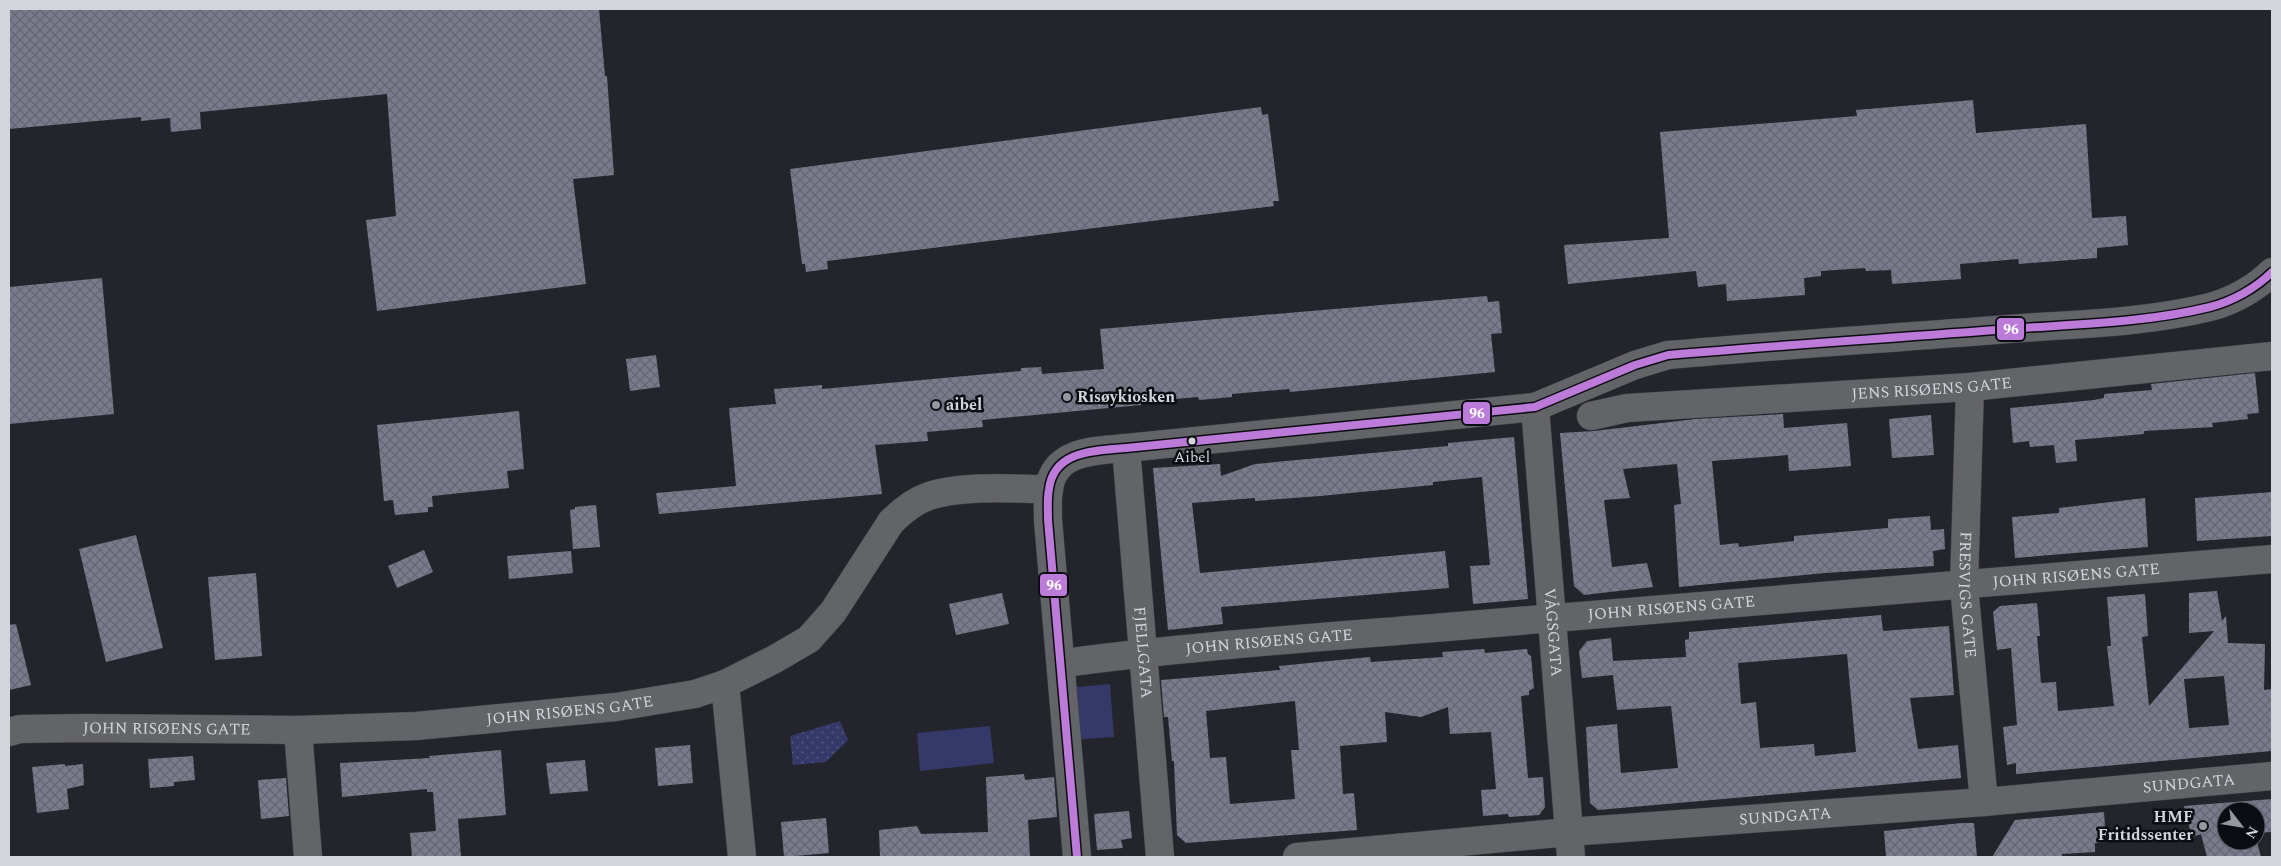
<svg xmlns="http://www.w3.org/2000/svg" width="2281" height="866" font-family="Spectral,serif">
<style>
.park{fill:url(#park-dots)}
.pitch{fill:#343969}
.building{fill:url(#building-cross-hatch);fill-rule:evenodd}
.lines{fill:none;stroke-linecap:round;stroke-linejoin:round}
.street-casing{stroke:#414248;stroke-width:29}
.secondary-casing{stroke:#414248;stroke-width:29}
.street{stroke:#636468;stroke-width:28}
.secondary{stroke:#636468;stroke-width:28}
.bus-1-casing{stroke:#0c0d12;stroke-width:11}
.bus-1{stroke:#bd7bd9;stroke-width:8}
.poi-dot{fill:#96979f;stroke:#0c0d12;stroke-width:2}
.bus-dot{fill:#d3d5dd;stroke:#0c0d12;stroke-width:2}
.labels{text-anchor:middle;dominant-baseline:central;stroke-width:5;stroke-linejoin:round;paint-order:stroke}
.bus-label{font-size:15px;fill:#d3d5dd;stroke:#0c0d12}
.street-label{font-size:16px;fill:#d3d5dd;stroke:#0c0d12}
.poi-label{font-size:16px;font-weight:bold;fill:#d3d5dd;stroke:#0c0d12;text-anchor:start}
.line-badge{stroke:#0c0d12;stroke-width:2}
.badge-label{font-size:14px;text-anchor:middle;font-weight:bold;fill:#fff}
</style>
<defs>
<pattern id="park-dots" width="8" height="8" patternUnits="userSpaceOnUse" patternTransform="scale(1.25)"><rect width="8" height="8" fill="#343969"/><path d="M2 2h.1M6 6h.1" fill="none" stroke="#50557e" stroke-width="1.8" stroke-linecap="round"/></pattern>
<pattern id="building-cross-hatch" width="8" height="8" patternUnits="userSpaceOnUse" patternTransform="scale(1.25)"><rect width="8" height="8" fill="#797b8c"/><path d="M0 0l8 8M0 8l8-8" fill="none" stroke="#656672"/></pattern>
</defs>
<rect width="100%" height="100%" fill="#24252c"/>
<path class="park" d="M 840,721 L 848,740 L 826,762 L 793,765 L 790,736 Z"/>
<path class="pitch" d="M 1110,684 L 1114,737 L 1070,740 L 1067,688 Z
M 990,726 L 994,763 L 920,771 L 917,733 Z"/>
<path class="building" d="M 9,9 L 599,9 L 605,76 L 607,76 L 614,175 L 573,179 L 586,284 L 377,311 L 366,220 L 396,216 L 387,94 L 200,112 L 201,129 L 171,132 L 170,118 L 141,121 L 141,117 L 9,129 Z
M 1973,100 L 1976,133 L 2086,124 L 2092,218 L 2126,216 L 2128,245 L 2097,248 L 2097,258 L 2019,264 L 2018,259 L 1960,264 L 1961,279 L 1892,284 L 1891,270 L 1866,271 L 1865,268 L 1821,271 L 1821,276 L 1804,278 L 1805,295 L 1727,301 L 1726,284 L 1698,287 L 1696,271 L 1568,284 L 1564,245 L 1669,238 L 1660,132 L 1857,116 L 1856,110 Z
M 1261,107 L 1262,115 L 1268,114 L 1279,201 L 1273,201 L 1274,206 L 827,261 L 828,269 L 806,272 L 805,264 L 802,264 L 790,169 Z
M 102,278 L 114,414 L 9,424 L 9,287 Z
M 1487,296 L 1488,302 L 1499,301 L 1502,333 L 1491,334 L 1495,372 L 1290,392 L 1289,389 L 1232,394 L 1232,397 L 1199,400 L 1198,397 L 1141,402 L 1141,405 L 982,420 L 983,427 L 927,432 L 928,441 L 875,445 L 882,494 L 659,514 L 656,493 L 736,486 L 729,408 L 776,404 L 774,389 L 822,385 L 822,389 L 1021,371 L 1021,368 L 1041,367 L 1042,374 L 1104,369 L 1100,329 Z
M 656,355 L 660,387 L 630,391 L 626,359 Z
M 2255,373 L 2259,413 L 2247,414 L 2248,419 L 2212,423 L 2213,427 L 2144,431 L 2144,434 L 2075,440 L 2077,461 L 2056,463 L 2054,445 L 2030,447 L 2029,441 L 2013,443 L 2010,408 L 2094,400 L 2104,398 L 2104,394 L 2152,390 L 2151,384 Z
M 519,411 L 524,469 L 507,471 L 509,488 L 432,496 L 433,507 L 428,507 L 428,512 L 395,515 L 393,500 L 384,501 L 377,425 Z
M 1783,414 L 1784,428 L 1847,423 L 1851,466 L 1789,471 L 1788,455 L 1712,461 L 1720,545 L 1738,543 L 1739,547 L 1794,541 L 1794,536 L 1888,528 L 1888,519 L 1930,516 L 1931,530 L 1944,529 L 1945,549 L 1933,551 L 1934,566 L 1825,573 L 1679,587 L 1674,505 L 1681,504 L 1677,464 L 1623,469 L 1630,498 L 1604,500 L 1612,567 L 1647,563 L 1653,587 L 1584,595 L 1574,586 L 1560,433 L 1594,431 L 1696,419 Z
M 1931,415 L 1934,455 L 1892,458 L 1889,419 Z
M 1514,437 L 1528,599 L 1473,604 L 1470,566 L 1490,565 L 1482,477 L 1433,482 L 1433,485 L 1320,496 L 1255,501 L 1255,498 L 1192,503 L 1200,573 L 1445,551 L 1449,588 L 1221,607 L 1223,624 L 1168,630 L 1153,468 L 1220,464 L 1221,476 L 1255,464 L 1448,446 L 1448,443 Z
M 2272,492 L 2272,536 L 2197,541 L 2195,498 Z
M 2145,498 L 2148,547 L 2015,558 L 2012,517 L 2059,513 L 2059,508 Z
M 596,505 L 600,547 L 573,549 L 570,510 L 575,509 L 575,507 Z
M 136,535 L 163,648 L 106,662 L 79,549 Z
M 424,550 L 433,572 L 397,588 L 388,566 Z
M 571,551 L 573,573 L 509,579 L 507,556 Z
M 256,573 L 262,656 L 215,660 L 208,577 Z
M 2217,591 L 2222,621 L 2226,616 L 2228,643 L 2265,644 L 2264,690 L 2272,689 L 2272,751 L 2016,774 L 2016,763 L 2007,765 L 2003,727 L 2017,725 L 2011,648 L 1997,650 L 1993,612 L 2000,606 L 2037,603 L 2040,636 L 2037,636 L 2041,683 L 2056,682 L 2058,711 L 2114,706 L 2107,646 L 2111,646 L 2107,597 L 2145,594 L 2148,636 L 2142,637 L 2149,706 L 2214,631 L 2189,633 L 2189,593 ZM 2224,676 L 2229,725 L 2189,728 L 2184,679 Z
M 1002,593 L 1009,624 L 956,635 L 949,604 Z
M 1881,615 L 1883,631 L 1949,626 L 1954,695 L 1910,698 L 1918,749 L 1958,745 L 1961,778 L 1598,810 L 1590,803 L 1586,727 L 1617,724 L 1621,773 L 1678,768 L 1671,706 L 1617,710 L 1613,675 L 1582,678 L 1579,651 L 1587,641 L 1611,638 L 1613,661 L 1686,657 L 1685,640 L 1689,639 L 1689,632 ZM 1847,654 L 1856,752 L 1815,756 L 1814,744 L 1760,748 L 1756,702 L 1741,704 L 1738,663 Z
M 16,624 L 31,685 L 9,690 L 9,625 Z
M 1484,649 L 1485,653 L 1527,649 L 1528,654 L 1531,656 L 1534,688 L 1529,691 L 1529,695 L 1521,696 L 1528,778 L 1543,777 L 1545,807 L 1539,815 L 1509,817 L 1508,814 L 1483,816 L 1481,790 L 1496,789 L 1491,732 L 1450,734 L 1448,707 L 1421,717 L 1385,712 L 1387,742 L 1340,746 L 1343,794 L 1354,793 L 1357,830 L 1186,843 L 1177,835 L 1174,761 L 1172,761 L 1168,717 L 1164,717 L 1161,680 L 1280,670 L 1279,666 L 1370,657 L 1371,662 L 1443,657 L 1442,652 ZM 1295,701 L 1299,750 L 1291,750 L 1295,799 L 1230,804 L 1226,757 L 1210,758 L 1206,711 Z
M 690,745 L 693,783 L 658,786 L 655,748 Z
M 501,750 L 506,815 L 458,819 L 461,857 L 412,857 L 410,833 L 436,831 L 433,792 L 427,792 L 427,789 L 342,797 L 340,763 L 430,758 L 429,756 Z
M 193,756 L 195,780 L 174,782 L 174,786 L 150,788 L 148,759 Z
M 585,760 L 588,791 L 550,794 L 546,763 Z
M 65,764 L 65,766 L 83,764 L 84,785 L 67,789 L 69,809 L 37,813 L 32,767 Z
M 1024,774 L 1025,780 L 1054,777 L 1057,817 L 1028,820 L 1030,856 L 880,857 L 879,830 L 917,826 L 921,834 L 988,832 L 986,777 Z
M 286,778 L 289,816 L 261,819 L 258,780 Z
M 2272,799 L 2272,832 L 2256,833 L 2256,811 L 2226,811 L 2226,841 L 2256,841 L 2256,838 L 2261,857 L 2207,857 L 2201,834 L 2192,837 L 2184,806 Z
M 1129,811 L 1132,838 L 1121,840 L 1123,848 L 1097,850 L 1094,814 Z
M 2104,812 L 2106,842 L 2095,843 L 2095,852 L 2062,854 L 2062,857 L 1992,857 L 2015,820 Z
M 826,818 L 829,853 L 784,857 L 781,822 Z
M 1962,823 L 1974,823 L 1977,857 L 1886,857 L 1884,831 Z"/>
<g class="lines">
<g class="street-casing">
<g id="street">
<path id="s1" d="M 1970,387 L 1964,586 L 1984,802"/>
<path id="s2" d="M 1535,407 L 1571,857"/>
<path id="s3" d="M 1591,416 L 1627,408 L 1970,387 L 2272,356"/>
<path id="s4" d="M 1126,448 L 1160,857"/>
<path id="s5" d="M 1072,662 C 1200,645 1329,637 1458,626 C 1729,602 2001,583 2272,559"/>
<path d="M 725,684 L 742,857"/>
<path d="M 298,730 L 308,857"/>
<path id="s6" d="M 9,732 L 20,729 L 84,728 L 298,730 L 416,726 L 616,707 L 695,694 L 725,684 L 775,659 L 809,639 L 833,612 L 891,522 C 902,511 914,501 929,496 C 962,485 1013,489 1049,489"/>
<path id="s7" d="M 1297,857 L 1569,832 L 1984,802 L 2272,776"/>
</g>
</g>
<g class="secondary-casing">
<path id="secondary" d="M 1077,857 L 1048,520 C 1048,510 1047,499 1049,489 C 1054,450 1095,451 1126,448 L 1535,407 L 1635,365 L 1668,355 C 1781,345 1895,338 2008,329 C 2075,324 2145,323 2210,307 C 2233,301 2256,288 2272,272"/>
</g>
<use href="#street" class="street"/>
<use href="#secondary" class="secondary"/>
<g class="bus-1-casing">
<path id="bus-1" d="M 1077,857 L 1048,520 C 1048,510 1047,499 1049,489 C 1054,450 1095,451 1126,448 L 1535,407 L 1635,365 L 1668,355 C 1781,345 1895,338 2008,329 C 2075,324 2145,323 2210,307 C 2233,301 2256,288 2272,272"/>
</g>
<use href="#bus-1" class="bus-1"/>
</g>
<g class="poi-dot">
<circle cx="1067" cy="397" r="5"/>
<circle cx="936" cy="405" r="5"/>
<circle cx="2203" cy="826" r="5"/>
</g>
<circle class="bus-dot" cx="1192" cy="441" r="4.5"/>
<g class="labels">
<g class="bus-label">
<text x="1192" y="457">Aibel</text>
</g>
<g class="street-label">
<text stroke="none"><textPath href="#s3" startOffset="342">JENS RISØENS GATE</textPath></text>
<text stroke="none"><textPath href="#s5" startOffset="1008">JOHN RISØENS GATE</textPath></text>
<text stroke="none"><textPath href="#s1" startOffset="208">FRESVIGS GATE</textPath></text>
<text stroke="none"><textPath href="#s5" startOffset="602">JOHN RISØENS GATE</textPath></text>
<text stroke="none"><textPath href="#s2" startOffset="226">VÅGSGATA</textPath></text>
<text stroke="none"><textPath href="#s5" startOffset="198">JOHN RISØENS GATE</textPath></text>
<text stroke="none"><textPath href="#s4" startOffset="205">FJELLGATA</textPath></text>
<text stroke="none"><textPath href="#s6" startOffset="562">JOHN RISØENS GATE</textPath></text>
<text stroke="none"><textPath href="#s6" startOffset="158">JOHN RISØENS GATE</textPath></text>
<text stroke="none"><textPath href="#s7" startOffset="895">SUNDGATA</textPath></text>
<text stroke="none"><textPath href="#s7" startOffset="490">SUNDGATA</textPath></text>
</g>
<g class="poi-label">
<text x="1077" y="397">Risøykiosken</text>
<text x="946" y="405">aibel</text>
<text x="2193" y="817" text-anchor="end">HMF<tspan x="2193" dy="18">Fritidssenter</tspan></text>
</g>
</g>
<g class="line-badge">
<rect x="1996" y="317" width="29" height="24" rx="5" fill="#bd7bd9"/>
<rect x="1462" y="401" width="29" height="24" rx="5" fill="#bd7bd9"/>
<rect x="1039" y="573" width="29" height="24" rx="5" fill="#bd7bd9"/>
</g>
<g class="badge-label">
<text x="2011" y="334">96</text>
<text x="1477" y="418">96</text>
<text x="1054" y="590">96</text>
</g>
<rect width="2281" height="866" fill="none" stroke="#d3d5dd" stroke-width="20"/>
<g transform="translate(2241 826) rotate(121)"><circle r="24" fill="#0c0d12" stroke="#5c5d63"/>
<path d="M0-4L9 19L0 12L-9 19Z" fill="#96979f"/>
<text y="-8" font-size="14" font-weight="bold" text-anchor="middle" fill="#d3d5dd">N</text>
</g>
</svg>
